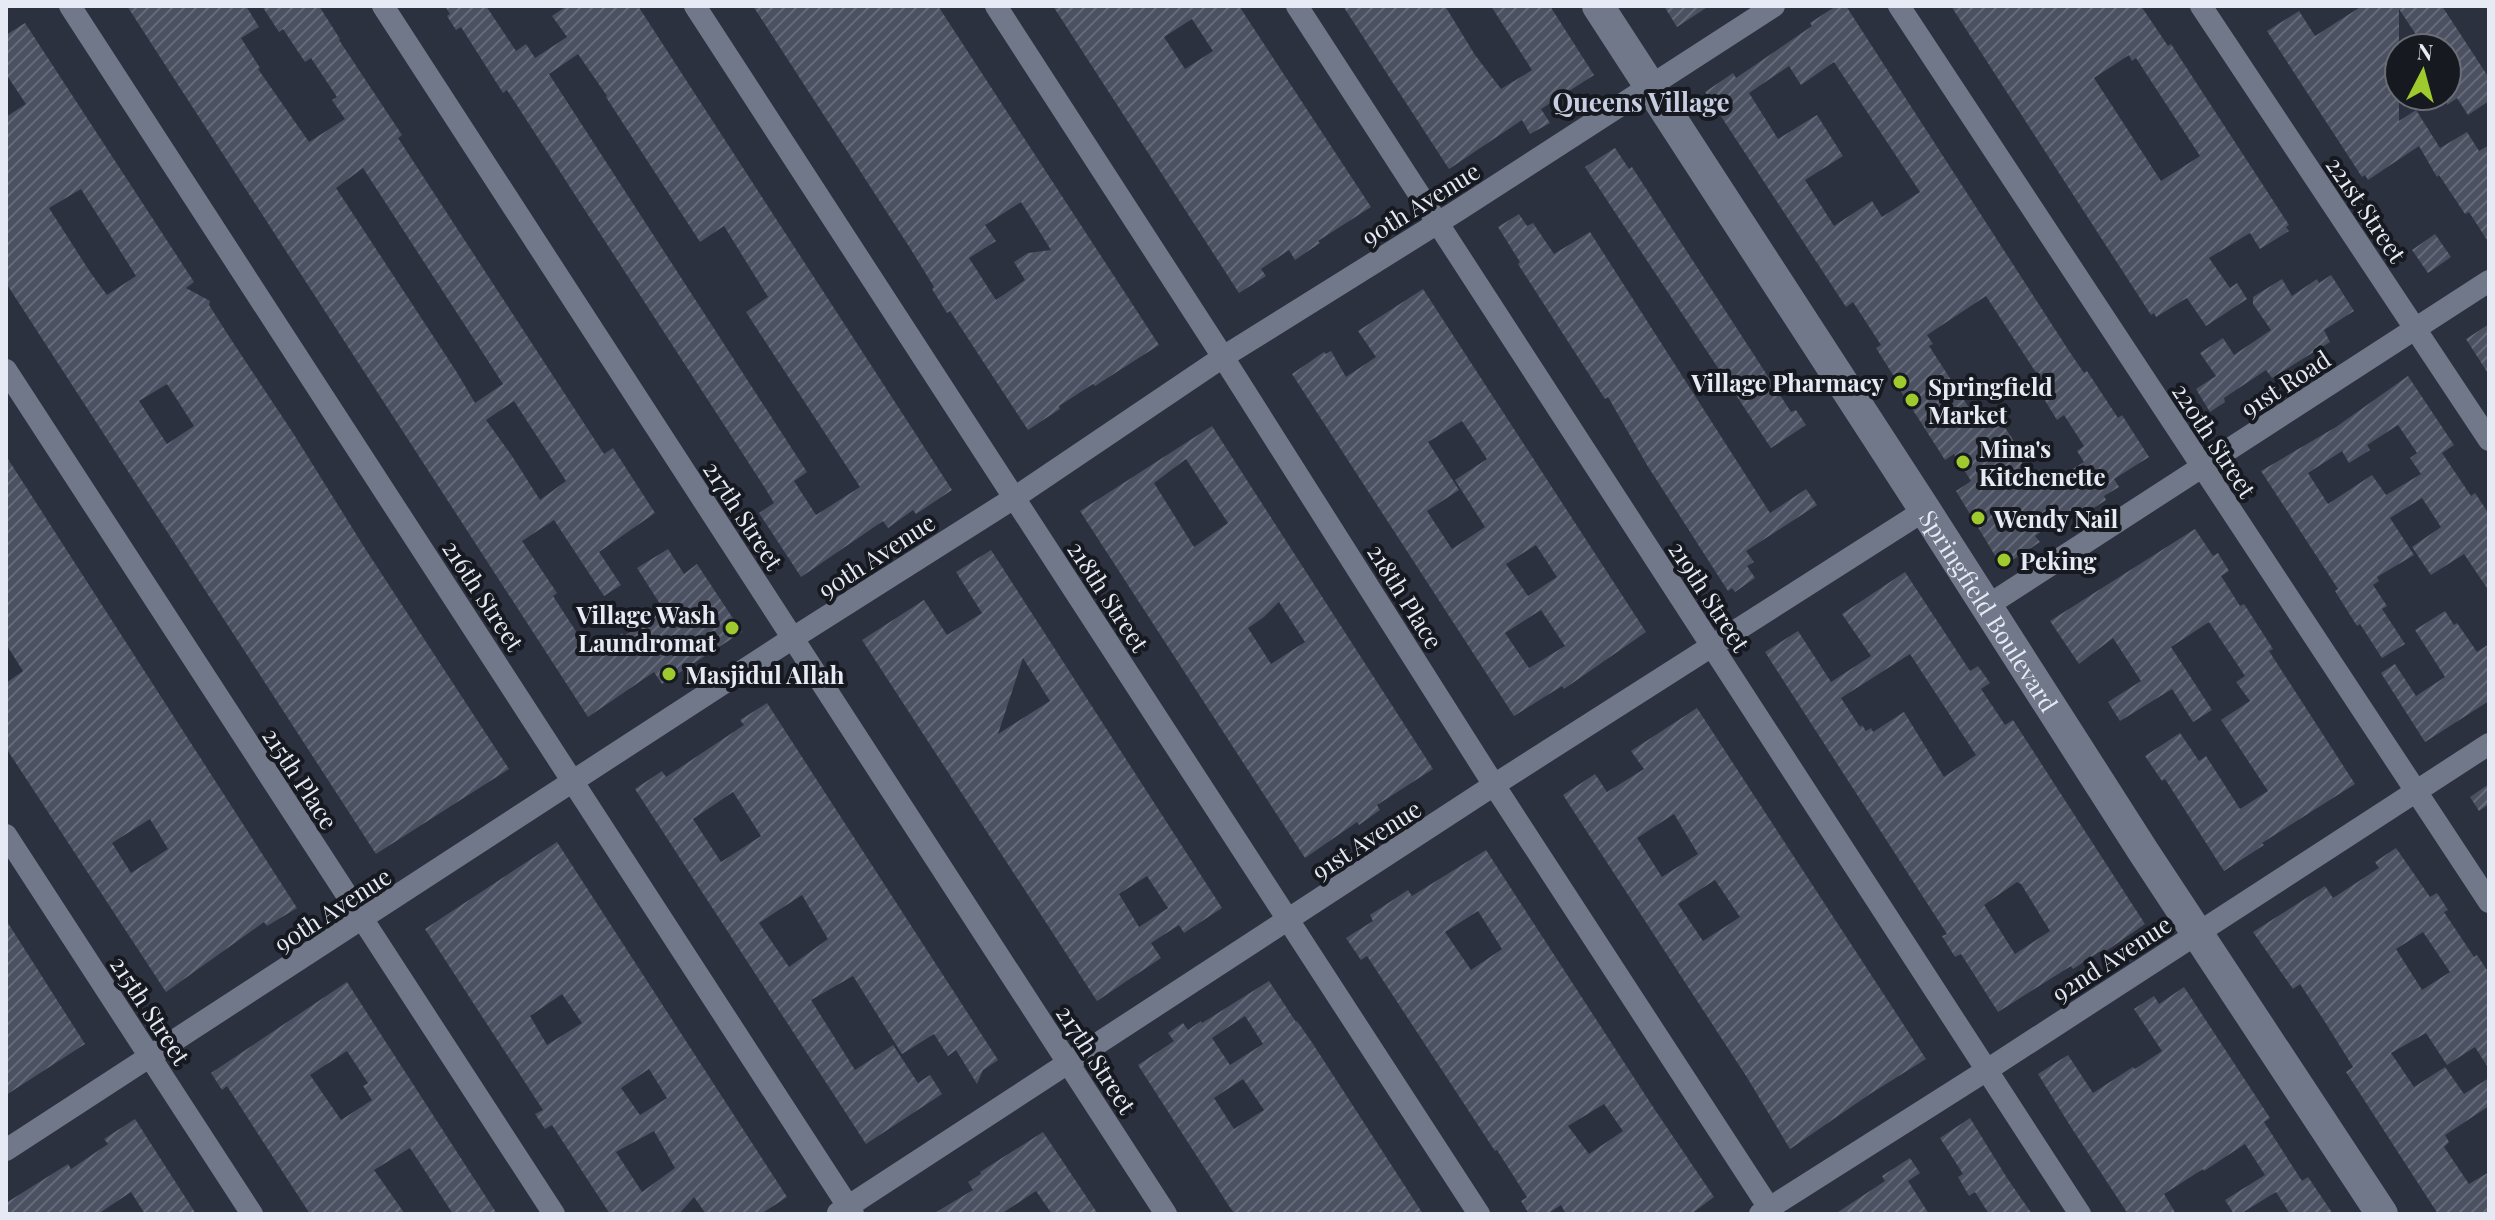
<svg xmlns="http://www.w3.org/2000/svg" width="2495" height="1220" font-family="'Playfair Display',serif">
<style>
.building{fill:url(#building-hatch);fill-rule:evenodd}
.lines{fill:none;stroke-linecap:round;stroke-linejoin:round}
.minor{stroke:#717889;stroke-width:22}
.secondary{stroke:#717889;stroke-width:32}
.poi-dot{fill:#9eca2e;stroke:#171920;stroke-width:3}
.labels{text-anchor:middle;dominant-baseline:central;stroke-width:8;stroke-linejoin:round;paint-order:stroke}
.street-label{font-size:24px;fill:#e6eaf4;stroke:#171920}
.poi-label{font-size:24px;font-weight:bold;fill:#e6eaf4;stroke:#171920;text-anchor:start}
.neighbourhood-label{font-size:26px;font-weight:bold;fill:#c7cee2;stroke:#171920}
</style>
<defs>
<pattern id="building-hatch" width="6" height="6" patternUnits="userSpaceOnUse" patternTransform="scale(2)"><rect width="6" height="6" fill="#4b5161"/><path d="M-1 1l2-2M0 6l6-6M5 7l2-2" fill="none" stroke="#656a78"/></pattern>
</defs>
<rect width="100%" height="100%" fill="#2c3140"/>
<path class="building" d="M 127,6 L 246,6 L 259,27 L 241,38 L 260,68 L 258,69 L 309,142 L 345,119 L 332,100 L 337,97 L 311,58 L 305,62 L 283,29 L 279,32 L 262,6 L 319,6 L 340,39 L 339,40 L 402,135 L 398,138 L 604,454 L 613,448 L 655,513 L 599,552 L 621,585 L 604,596 L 554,520 L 522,541 L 557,593 L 553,596 L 590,653 L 622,633 L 624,636 L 664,610 L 637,568 L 668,549 L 684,574 L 697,564 L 742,632 L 662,684 L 654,672 L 588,717 ZM 363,168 L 503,384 L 475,403 L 456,371 L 336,188 ZM 514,401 L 566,481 L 540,500 L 512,456 L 486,420 Z
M 445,6 L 486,6 L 516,51 L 526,44 L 535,58 L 567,37 L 552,16 L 567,6 L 638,6 L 952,490 L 916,514 L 913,510 L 888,528 L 883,521 L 801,577 L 759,513 L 774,503 L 765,488 L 507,90 L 503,93 L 461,27 L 456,30 L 447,16 L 450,14 ZM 578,54 L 607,96 L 606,97 L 700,242 L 724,226 L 768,297 L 746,312 L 860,487 L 816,515 L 794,481 L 807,472 L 549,74 Z
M 753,6 L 938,6 L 1159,345 L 1095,386 L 1093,384 L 1059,406 L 1060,409 L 1028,430 L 950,311 L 947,313 L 932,289 L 934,287 L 910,248 ZM 1021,202 L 1051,250 L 1028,253 L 1014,262 L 1025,280 L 996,300 L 969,258 L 996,241 L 985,225 Z
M 1053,6 L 1239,6 L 1371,207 L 1318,241 L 1320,243 L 1295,260 L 1289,250 L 1261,269 L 1266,276 L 1239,293 ZM 1192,19 L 1213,51 L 1185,69 L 1164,37 Z
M 1343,6 L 1445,6 L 1475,55 L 1501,89 L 1532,70 L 1491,6 L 1550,6 L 1594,75 L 1541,109 L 1550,123 L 1530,134 L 1522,120 L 1449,169 Z
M 1664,6 L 1709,6 L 1677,27 Z
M 1836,6 L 1846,6 L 2069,351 L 2084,373 L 2087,371 L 2118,418 L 2122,415 L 2149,457 L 2114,479 L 2119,487 L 2104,496 L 2106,500 L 2086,513 L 2083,509 L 2066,520 L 2063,516 L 2035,536 L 2040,542 L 2002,567 L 1956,491 L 1971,481 L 1954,454 L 1945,460 L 1893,379 L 1895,378 L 1876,348 L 1881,345 L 1853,302 L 1846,307 L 1705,92 L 1733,73 L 1736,78 L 1812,26 L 1810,23 ZM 1834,62 L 1920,192 L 1882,217 L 1872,201 L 1834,226 L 1805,180 L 1843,156 L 1817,115 L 1778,139 L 1749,93 L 1789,66 L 1801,85 ZM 1986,296 L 2050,394 L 2044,399 L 2057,420 L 2064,415 L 2084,446 L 2077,451 L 2084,462 L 2055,480 L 2051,475 L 2037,484 L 2013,450 L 2018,447 L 1993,410 L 1977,420 L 1929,346 L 1933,344 L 1927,335 Z
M 1951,6 L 2141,6 L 2168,46 L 2171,44 L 2289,225 L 2286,227 L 2289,231 L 2260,249 L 2250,233 L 2209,258 L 2230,288 L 2237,283 L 2247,299 L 2206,326 L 2187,298 L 2156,317 L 2154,313 L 2151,315 ZM 2129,55 L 2132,61 L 2136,58 L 2200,156 L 2161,181 L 2094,78 Z
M 2362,6 L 2442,6 L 2489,78 L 2489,101 L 2468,115 L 2457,98 L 2447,105 L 2447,48 L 2425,48 L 2399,9 L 2399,121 L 2416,110 L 2440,148 L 2467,132 L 2479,151 L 2489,145 L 2489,243 L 2469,212 L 2465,214 L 2439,175 L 2437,177 L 2419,146 L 2368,180 L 2365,175 L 2362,177 L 2267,31 L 2299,11 L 2315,36 Z
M 25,23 L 194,282 L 186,288 L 210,301 L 209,305 L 230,338 L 293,433 L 366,550 L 509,769 L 376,854 L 6,283 L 6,117 L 26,104 L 6,74 L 6,35 ZM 81,189 L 136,276 L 107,295 L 90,272 L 49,208 ZM 167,384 L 194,426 L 167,444 L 139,401 Z
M 1615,148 L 1629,169 L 1632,167 L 1791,412 L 1796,410 L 1806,425 L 1771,448 L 1585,167 Z
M 1519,214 L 1527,226 L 1533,223 L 1554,254 L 1590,232 L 1770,513 L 1806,489 L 1817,505 L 1746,551 L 1754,562 L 1747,566 L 1755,578 L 1735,592 L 1732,588 L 1728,591 L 1647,465 L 1608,397 L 1605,399 L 1518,264 L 1520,262 L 1498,227 Z
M 2435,234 L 2451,257 L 2428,273 L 2412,250 Z
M 2331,275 L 2354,311 L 2324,330 L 2330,342 L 2272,378 L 2266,370 L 2224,398 L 2225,402 L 2210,412 L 2196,389 L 2216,376 L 2200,353 L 2223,338 L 2234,355 L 2271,330 L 2253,304 L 2253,297 L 2282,279 L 2292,296 L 2317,279 L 2319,283 Z
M 1423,289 L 1646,632 L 1564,689 L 1562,686 L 1514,716 L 1292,374 L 1324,352 L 1326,354 L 1331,351 L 1346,377 L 1376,357 L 1358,331 ZM 1462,421 L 1487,459 L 1455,480 L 1485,527 L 1452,549 L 1427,511 L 1459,490 L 1428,442 ZM 1536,545 L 1557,577 L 1528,596 L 1506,564 ZM 1541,610 L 1565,646 L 1529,668 L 1505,633 Z
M 2489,324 L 2489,375 L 2466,339 Z
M 2408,376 L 2454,445 L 2442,453 L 2471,496 L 2475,493 L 2489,514 L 2489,591 L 2464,554 L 2431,575 L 2412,547 L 2441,527 L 2422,498 L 2390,518 L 2414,555 L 2377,577 L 2379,581 L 2373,585 L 2387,606 L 2382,609 L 2405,644 L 2382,658 L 2360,624 L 2357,626 L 2335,591 L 2338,589 L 2261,471 L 2336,427 ZM 2398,425 L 2417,453 L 2410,458 L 2421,474 L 2386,495 L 2372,475 L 2328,504 L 2308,473 L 2342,451 L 2349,463 L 2370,450 L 2367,445 Z
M 1212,426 L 1433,769 L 1377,805 L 1380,810 L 1359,825 L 1357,822 L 1305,858 L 1080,511 ZM 1186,459 L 1228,523 L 1194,547 L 1154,483 ZM 1279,602 L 1305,642 L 1271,664 L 1248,628 L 1264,617 Z
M 6,456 L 297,908 L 267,926 L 264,922 L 166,992 L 6,748 L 6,683 L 23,671 L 6,644 ZM 150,819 L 168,849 L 131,873 L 112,843 Z
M 2195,529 L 2213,556 L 2218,553 L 2229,571 L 2221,576 L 2240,606 L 2244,604 L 2273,649 L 2269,651 L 2355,784 L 2262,843 L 2264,845 L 2224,871 L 2165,779 L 2162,781 L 2145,756 L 2180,733 L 2199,761 L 2206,756 L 2240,809 L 2268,791 L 2221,720 L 2250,701 L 2236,682 L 2245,676 L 2209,622 L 2171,647 L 2212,710 L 2193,722 L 2172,689 L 2120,721 L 2108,702 L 2141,681 L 2113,638 L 2079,664 L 2050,621 Z
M 991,550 L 1222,908 L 1184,933 L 1179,925 L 1151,943 L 1161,958 L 1097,1001 L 862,640 L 924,600 L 947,635 L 982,613 L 956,572 ZM 1023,658 L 1050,701 L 998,734 ZM 1147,876 L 1168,908 L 1139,927 L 1119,894 Z
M 1905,572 L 1970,671 L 1978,666 L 1990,683 L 1981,689 L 2005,725 L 2013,720 L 2145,924 L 2106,951 L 2099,952 L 2073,969 L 2071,966 L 1998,1012 L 1961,954 L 1955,957 L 1942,936 L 1947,934 L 1765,652 L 1798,631 L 1831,682 L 1871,656 L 1842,614 ZM 1910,654 L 1976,755 L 1944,777 L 1904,712 L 1873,732 L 1871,728 L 1866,731 L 1862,725 L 1860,727 L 1841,698 ZM 2017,882 L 2021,884 L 2050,931 L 2015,954 L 1984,905 Z
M 2445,611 L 2454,625 L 2457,623 L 2477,652 L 2489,644 L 2489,701 L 2425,742 L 2381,673 L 2395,664 L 2416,696 L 2445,677 L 2415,630 Z
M 767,703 L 998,1060 L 983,1070 L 977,1084 L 956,1050 L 948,1056 L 934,1034 L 902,1054 L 853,976 L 811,1000 L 855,1070 L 893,1045 L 918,1083 L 930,1075 L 942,1094 L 866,1144 L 635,789 L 662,771 L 666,777 L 744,725 L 740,720 ZM 733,792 L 761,836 L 721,862 L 693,819 ZM 802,895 L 828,939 L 789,967 L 759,923 Z
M 1697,708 L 1926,1059 L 1870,1094 L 1790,1149 L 1748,1079 L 1563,795 L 1595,774 L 1607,792 L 1644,769 L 1631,751 ZM 1674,814 L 1698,854 L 1662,877 L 1637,838 ZM 1715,880 L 1740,917 L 1703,941 L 1678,904 Z
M 2489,784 L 2489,804 L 2479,811 L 2470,797 Z
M 557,842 L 787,1197 L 761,1214 L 706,1214 L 694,1197 L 679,1214 L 610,1214 L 552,1125 L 545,1129 L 535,1114 L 543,1110 L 425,929 ZM 562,994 L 582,1023 L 547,1045 L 530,1016 ZM 649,1069 L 667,1098 L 640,1115 L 621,1088 ZM 654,1131 L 675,1168 L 642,1192 L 616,1152 Z
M 2396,848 L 2430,897 L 2437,893 L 2448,910 L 2444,912 L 2474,957 L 2477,955 L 2489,973 L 2489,1069 L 2475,1047 L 2447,1065 L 2426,1033 L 2391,1053 L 2414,1087 L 2445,1067 L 2464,1094 L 2489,1078 L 2489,1106 L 2445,1135 L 2449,1142 L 2444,1147 L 2469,1184 L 2489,1172 L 2489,1214 L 2438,1214 L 2346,1072 L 2353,1067 L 2325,1022 L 2300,984 L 2293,989 L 2253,932 L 2325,886 L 2333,898 L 2379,868 L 2375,862 ZM 2423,932 L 2450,972 L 2422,990 L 2396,949 Z
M 1486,850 L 1655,1110 L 1714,1197 L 1691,1214 L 1566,1214 L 1561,1205 L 1547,1214 L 1529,1214 L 1521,1201 L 1527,1197 L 1497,1150 L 1495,1151 L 1367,956 L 1361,960 L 1346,938 L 1373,921 L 1370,915 L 1408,890 L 1412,896 ZM 1478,911 L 1502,949 L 1471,970 L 1445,932 ZM 1604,1104 L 1623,1131 L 1589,1154 L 1568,1126 Z
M 6,920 L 85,1044 L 6,1095 Z
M 1269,981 L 1296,1022 L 1297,1021 L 1313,1044 L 1423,1214 L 1235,1214 L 1229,1206 L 1138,1065 L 1174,1041 L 1168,1033 L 1183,1023 L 1188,1030 L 1201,1021 L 1202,1023 ZM 1245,1016 L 1263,1044 L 1230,1065 L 1212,1038 ZM 1243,1079 L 1264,1110 L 1234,1129 L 1214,1098 Z
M 347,982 L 475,1180 L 497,1214 L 453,1214 L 410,1148 L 374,1170 L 405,1214 L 310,1214 L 227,1086 L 222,1090 L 211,1073 ZM 347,1051 L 368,1083 L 363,1086 L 372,1100 L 341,1120 L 310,1075 Z
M 2184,987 L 2270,1118 L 2264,1122 L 2302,1181 L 2308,1177 L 2333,1214 L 2290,1214 L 2276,1192 L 2240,1214 L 2234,1214 L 2225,1200 L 2265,1175 L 2245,1144 L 2204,1171 L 2203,1169 L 2164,1194 L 2176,1214 L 2128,1214 L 2069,1124 L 2038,1074 L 2068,1055 L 2093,1093 L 2133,1067 L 2135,1069 L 2162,1051 L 2134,1009 L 2154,996 L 2159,1004 Z
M 1970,1118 L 2007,1178 L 2032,1214 L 1989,1214 L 1975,1192 L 1969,1196 L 1958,1177 L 1963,1174 L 1940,1138 Z
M 135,1119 L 196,1214 L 145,1214 L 131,1192 L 98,1214 L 6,1214 L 6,1203 L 68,1164 L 71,1169 L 108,1144 L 104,1139 Z
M 1043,1132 L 1098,1214 L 1052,1214 L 1036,1191 L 1001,1214 L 933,1214 L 973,1190 L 968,1182 L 981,1174 L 980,1172 Z
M 1910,1158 L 1920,1173 L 1908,1181 L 1929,1214 L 1835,1214 L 1885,1181 L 1882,1176 Z"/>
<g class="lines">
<path class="minor" d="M 70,6 L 853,1214
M 383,6 L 1166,1214
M 695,6 L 1479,1214
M 996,6 L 1223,357 L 1494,785 L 1773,1214
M 1297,6 L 2080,1214
M 1899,6 L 2489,902
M 2201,6 L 2489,440
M 6,370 L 554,1214
M 1987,606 L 2489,281
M 6,835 L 252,1214
M 6,1150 L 793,638 L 1014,498 L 1223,357 L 1457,211 L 1774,6
M 838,1213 L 1494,785 L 1925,510
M 1760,1214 L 1987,1070 L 2489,744"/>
<path class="secondary" id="s1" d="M 1598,6 L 1925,510 L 2143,851 L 2382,1214"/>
</g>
<g class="poi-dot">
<circle cx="1900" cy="382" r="8"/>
<circle cx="1912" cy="400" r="8"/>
<circle cx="1963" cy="462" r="8"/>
<circle cx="1978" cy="518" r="8"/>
<circle cx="2004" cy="560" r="8"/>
<circle cx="732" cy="628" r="8"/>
<circle cx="669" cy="674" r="8"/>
</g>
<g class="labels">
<g class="street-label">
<text transform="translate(1420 203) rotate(-32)">90th Avenue</text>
<text transform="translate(2367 209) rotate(56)">221st Street</text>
<text transform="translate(2285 383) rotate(-33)">91st Road</text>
<text transform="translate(2215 440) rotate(57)">220th Street</text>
<text transform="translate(744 515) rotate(57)">217th Street</text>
<text transform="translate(876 555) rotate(-33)">90th Avenue</text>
<text transform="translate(484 595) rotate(57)">216th Street</text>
<text transform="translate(1109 596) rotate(57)">218th Street</text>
<text transform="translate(1406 596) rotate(58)">218th Place</text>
<text transform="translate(1710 596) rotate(57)">219th Street</text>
<text stroke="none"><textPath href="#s1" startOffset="720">Springfield Boulevard</textPath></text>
<text transform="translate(301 778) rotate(57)">215th Place</text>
<text transform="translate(1366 839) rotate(-33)">91st Avenue</text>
<text transform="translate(332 909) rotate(-33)">90th Avenue</text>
<text transform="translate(2111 958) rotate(-33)">92nd Avenue</text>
<text transform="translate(151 1010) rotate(57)">215th Street</text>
<text transform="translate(1097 1059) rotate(57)">217th Street</text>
</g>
<g class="poi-label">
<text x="1884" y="382" text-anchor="end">Village Pharmacy</text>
<text x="1928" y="386">Springfield<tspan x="1928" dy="28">Market</tspan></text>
<text x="1979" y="448">Mina's<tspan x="1979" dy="28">Kitchenette</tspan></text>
<text x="1994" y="518">Wendy Nail</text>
<text x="2020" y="560">Peking</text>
<text x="716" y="614" text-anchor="end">Village Wash<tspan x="716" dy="28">Laundromat</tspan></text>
<text x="685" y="674">Masjidul Allah</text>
</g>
<g class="neighbourhood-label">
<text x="1641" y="101">Queens Village</text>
</g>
</g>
<rect width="2495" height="1220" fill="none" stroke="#e6eaf4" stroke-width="16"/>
<g transform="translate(2423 72) rotate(6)"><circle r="38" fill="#171920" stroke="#6a6d75" stroke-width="2"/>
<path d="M0-6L14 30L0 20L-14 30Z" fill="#9eca2e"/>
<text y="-12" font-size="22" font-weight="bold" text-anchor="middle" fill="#e6eaf4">N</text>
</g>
</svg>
